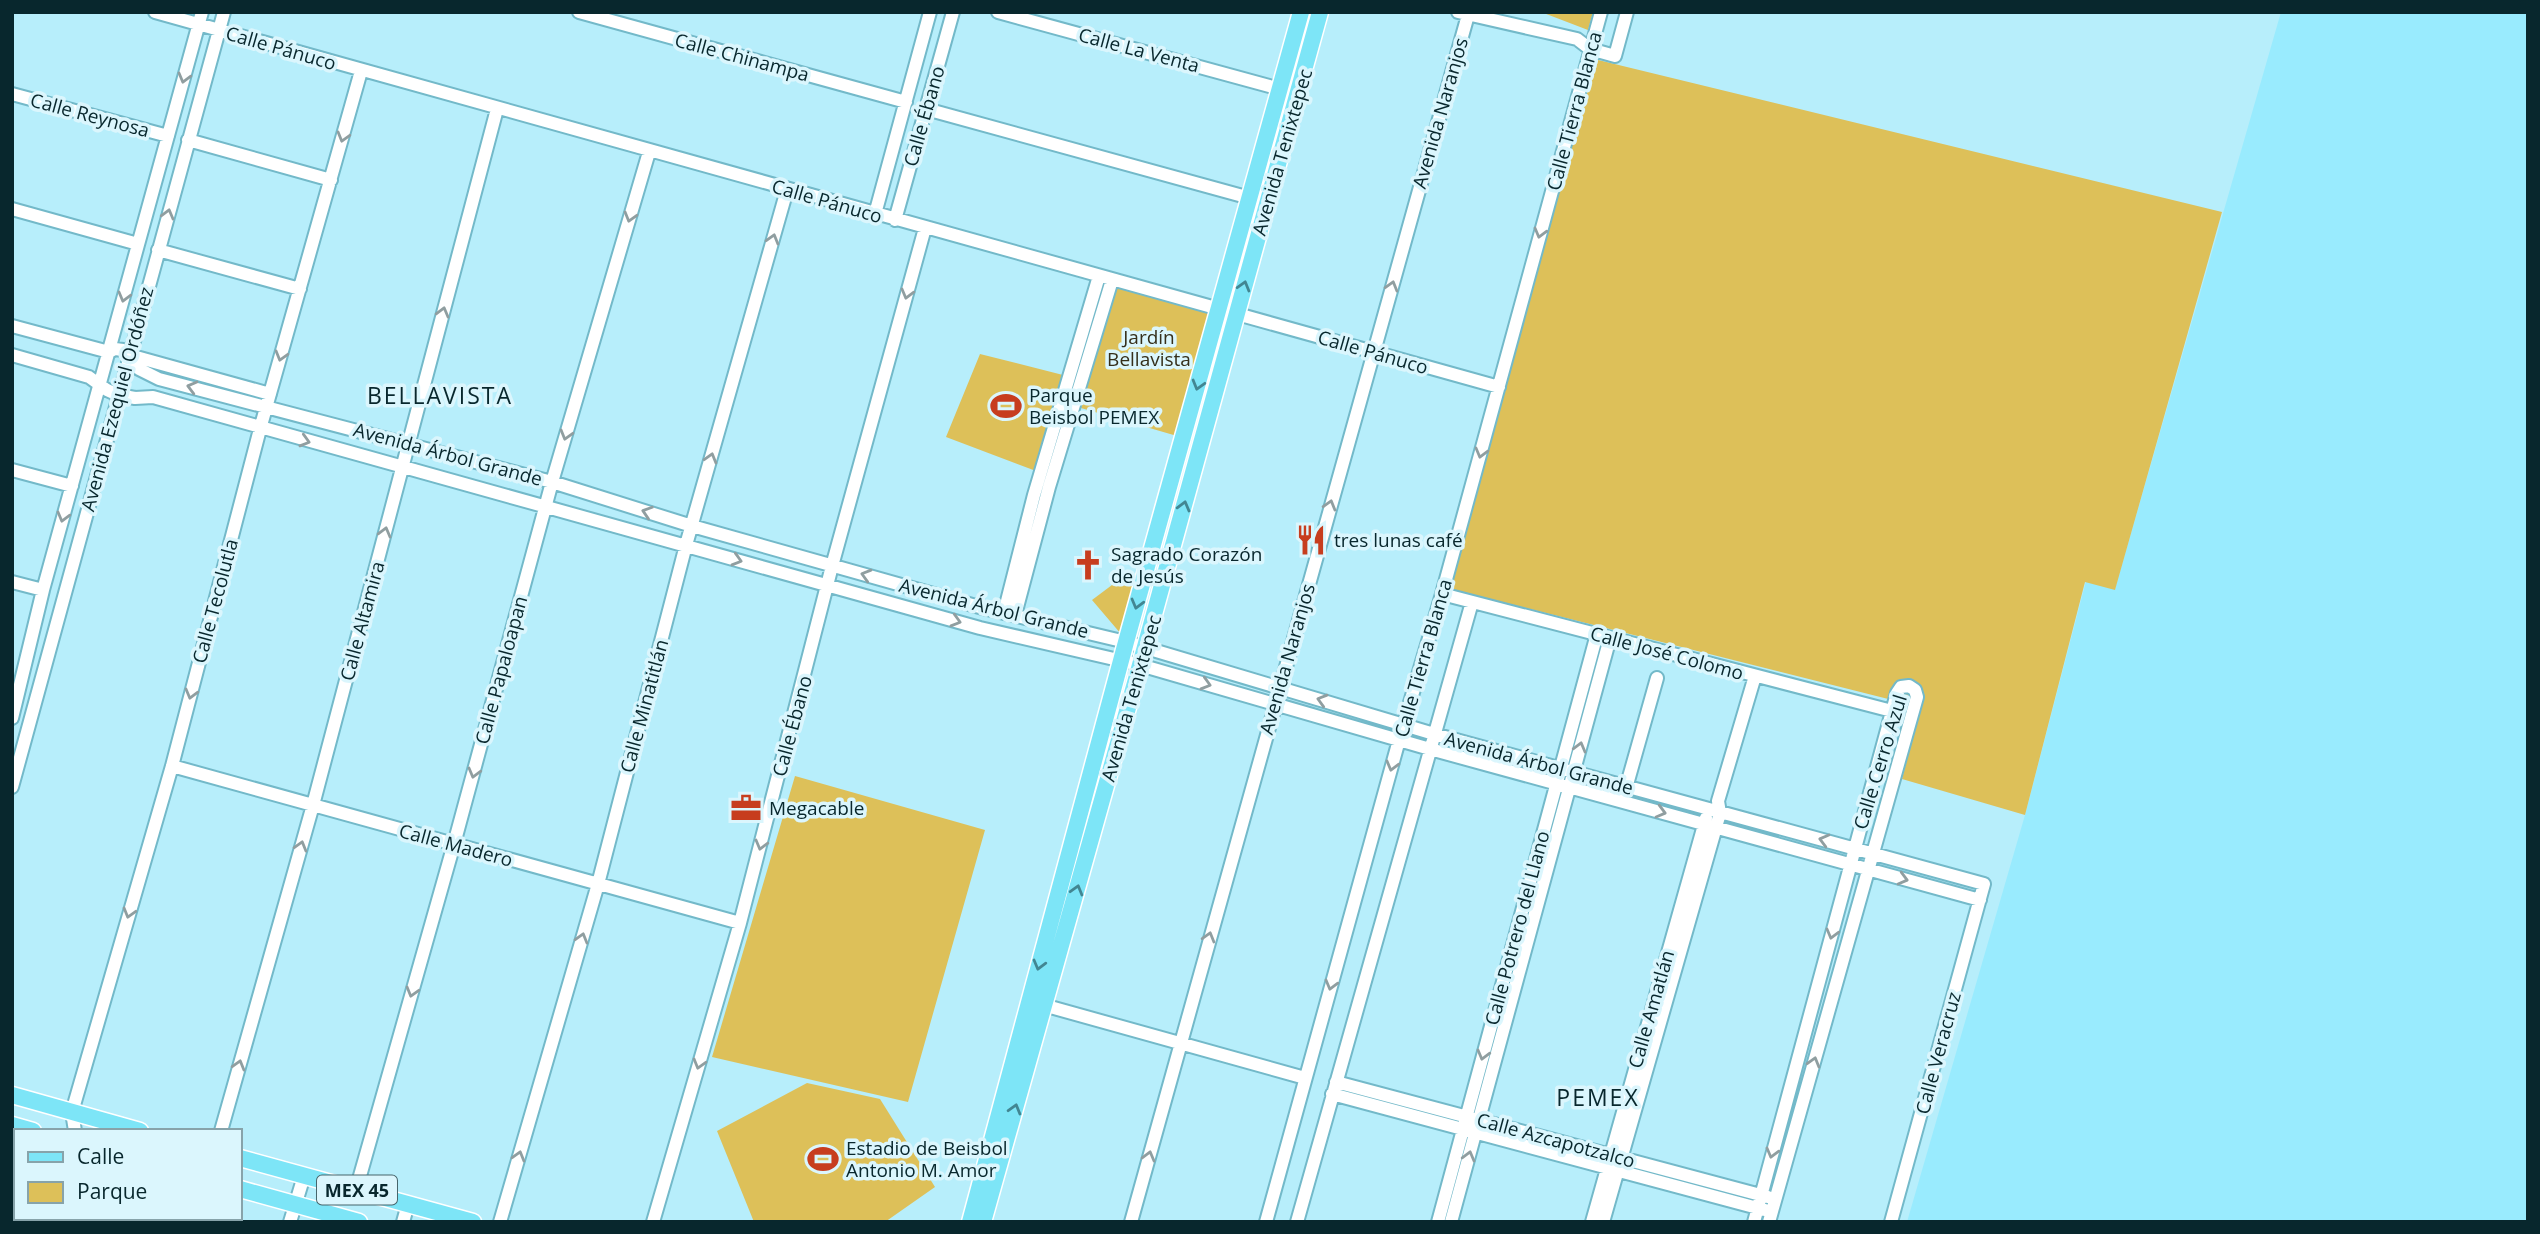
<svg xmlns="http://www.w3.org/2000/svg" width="2540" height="1234" font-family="'Open Sans',sans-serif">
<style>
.built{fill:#99ebfe}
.green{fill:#ddc059}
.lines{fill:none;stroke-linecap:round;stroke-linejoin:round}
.minor-casing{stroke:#73b9c9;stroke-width:16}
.major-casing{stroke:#fff;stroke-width:19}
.minor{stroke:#fff;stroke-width:12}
.major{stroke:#7de5f7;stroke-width:16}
.oneway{stroke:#909ea0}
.oneway2{stroke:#428692}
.labels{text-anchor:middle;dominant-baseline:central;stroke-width:7;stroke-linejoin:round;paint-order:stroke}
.shield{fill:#dbf6fd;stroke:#47656b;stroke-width:2}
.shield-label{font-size:18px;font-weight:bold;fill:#08272d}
.street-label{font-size:19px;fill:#08272d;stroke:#dbf6fd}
.park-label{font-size:19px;fill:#352f1b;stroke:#dbf6fd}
.poi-label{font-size:19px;fill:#08272d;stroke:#dbf6fd;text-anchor:start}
.quarter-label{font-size:23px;letter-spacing:2px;fill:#08272d;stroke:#dbf6fd}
</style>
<rect width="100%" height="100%" fill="#b7eefb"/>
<path class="built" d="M 2281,12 L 2528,12 L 2528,1222 L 1907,1222 L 2025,815 L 2086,581 L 2115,589 Z"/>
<path class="green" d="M 1541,12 L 1593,12 L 1588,30 Z
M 1594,59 L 2222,212 L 2115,590 L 2085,582 L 2025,815 L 1902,779 L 1920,707 L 1450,589 Z
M 1113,283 L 1213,311 L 1177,436 L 1081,408 Z
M 980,354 L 1063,375 L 1036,471 L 946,437 Z
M 1116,582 L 1134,584 L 1121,634 L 1092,600 Z
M 795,776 L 985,830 L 908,1102 L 712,1057 Z
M 807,1083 L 880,1099 L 935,1187 L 885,1222 L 754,1222 L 717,1131 Z"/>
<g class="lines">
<g class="minor-casing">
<path id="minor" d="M 155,12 L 1499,387
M 579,12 L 906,102
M 998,12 L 1280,89
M 1458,12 L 1577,39 L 1590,49 L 1615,56 L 1627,12
M 12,94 L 168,136
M 926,109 L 1250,198
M 188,140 L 331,180
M 12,209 L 138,244
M 875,214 L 930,12
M 895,220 L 953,12
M 158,250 L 300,289
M 12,326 L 109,352 L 115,349 L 123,350 L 139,369 L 159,379 L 552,482 L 692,526 L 983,608 L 1126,642 L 1434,734 L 1984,884 L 1891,1222
M 12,355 L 89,377 L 107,390 L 118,395 L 135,398 L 153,397 L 980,628 L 1140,665 L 1430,749 L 1980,900
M 129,355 L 270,394
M 12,470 L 72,486
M 12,582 L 43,590
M 1442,594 L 1892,711
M 1004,613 L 1034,495 L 1099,276
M 1015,615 L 1049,487 L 1112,280
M 12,718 L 43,590 L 202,12
M 172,766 L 740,923
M 12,787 L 224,12
M 1624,795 L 1657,678
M 1036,1003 L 1305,1078
M 1336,1082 L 1768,1197
M 1332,1094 L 1765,1210
M 75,1131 L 72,1112 L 172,766 L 260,429 L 361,71
M 221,1131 L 313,805 L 497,109
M 356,1190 L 454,844 L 552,482 L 649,152
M 110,1222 L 112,1218
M 290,1222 L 304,1176
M 403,1222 L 408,1204
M 500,1222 L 598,884 L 686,545 L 787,190
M 653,1222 L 740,923 L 832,566 L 925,228
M 1131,1222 L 1468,15
M 1266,1222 L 1399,740 L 1442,594 L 1601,12
M 1297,1222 L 1472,602
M 1438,1222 L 1597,634
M 1451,1222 L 1610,638
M 1592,1222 L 1706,818
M 1603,1222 L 1720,813 L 1718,801 L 1755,676
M 1754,1222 L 1897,693 L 1901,687 L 1909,686 L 1915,690 L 1917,697 L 1769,1222"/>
</g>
<g class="major-casing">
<path id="major" d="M 12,1095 L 140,1131
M 12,1125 L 33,1131
M 240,1158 L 473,1222
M 240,1189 L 359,1222
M 970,1222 L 1126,642 L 1301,12
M 983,1222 L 1140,665 L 1320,12"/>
</g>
<use href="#minor" class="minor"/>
<use href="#major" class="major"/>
</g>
<defs><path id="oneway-chevron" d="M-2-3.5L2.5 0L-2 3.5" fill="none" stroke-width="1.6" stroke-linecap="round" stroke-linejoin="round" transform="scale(1.75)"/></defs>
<g class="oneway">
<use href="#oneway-chevron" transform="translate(184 78) rotate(105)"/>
<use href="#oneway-chevron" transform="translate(343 137) rotate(106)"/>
<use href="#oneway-chevron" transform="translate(168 214) rotate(-75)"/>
<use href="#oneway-chevron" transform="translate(630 217) rotate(106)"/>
<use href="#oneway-chevron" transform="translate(1540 233) rotate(105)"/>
<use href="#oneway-chevron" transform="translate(773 239) rotate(-74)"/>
<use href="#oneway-chevron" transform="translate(1392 286) rotate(-74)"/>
<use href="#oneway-chevron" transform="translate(907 294) rotate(105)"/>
<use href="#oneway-chevron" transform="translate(124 297) rotate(105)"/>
<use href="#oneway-chevron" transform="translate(443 312) rotate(-75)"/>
<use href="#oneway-chevron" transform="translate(281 356) rotate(106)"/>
<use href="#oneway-chevron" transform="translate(192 387) rotate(-165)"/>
<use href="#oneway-chevron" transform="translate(566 435) rotate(106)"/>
<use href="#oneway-chevron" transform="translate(305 441) rotate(16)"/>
<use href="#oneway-chevron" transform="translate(1481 453) rotate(105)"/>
<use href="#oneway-chevron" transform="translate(711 458) rotate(-74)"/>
<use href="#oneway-chevron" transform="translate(1330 505) rotate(-74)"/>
<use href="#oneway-chevron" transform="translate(647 512) rotate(-162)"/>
<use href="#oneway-chevron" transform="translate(63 517) rotate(105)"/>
<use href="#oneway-chevron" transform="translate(385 532) rotate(-75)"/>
<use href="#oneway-chevron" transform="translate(737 560) rotate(16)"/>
<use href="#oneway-chevron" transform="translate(866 575) rotate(-164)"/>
<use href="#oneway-chevron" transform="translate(956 621) rotate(16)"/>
<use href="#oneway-chevron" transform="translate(1206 684) rotate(16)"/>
<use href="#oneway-chevron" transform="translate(191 694) rotate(105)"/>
<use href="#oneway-chevron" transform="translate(1322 700) rotate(-164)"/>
<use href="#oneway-chevron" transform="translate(1580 747) rotate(-75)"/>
<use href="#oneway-chevron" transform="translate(1392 766) rotate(105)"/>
<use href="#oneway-chevron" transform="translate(474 773) rotate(105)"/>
<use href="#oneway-chevron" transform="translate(1661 812) rotate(15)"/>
<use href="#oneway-chevron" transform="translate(1824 840) rotate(-165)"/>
<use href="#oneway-chevron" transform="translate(761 845) rotate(105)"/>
<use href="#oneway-chevron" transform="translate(301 846) rotate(-74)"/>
<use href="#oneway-chevron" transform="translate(1903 879) rotate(15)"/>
<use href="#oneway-chevron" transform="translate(129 913) rotate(106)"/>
<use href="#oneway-chevron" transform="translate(1832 934) rotate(105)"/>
<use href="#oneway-chevron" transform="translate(1209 937) rotate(-74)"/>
<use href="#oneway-chevron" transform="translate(582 938) rotate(-74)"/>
<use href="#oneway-chevron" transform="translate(1331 985) rotate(105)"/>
<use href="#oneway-chevron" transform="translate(412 992) rotate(106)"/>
<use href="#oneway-chevron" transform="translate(1483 1055) rotate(105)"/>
<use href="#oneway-chevron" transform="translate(1814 1062) rotate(-74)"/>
<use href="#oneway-chevron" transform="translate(699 1064) rotate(106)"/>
<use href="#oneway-chevron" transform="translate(239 1065) rotate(-74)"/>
<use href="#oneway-chevron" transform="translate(1772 1153) rotate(105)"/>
<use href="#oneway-chevron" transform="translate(519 1156) rotate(-74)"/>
<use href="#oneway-chevron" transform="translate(1149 1156) rotate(-75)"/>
<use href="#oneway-chevron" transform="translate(1469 1156) rotate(-75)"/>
</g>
<g class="oneway2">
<use href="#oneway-chevron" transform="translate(1244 286) rotate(-74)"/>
<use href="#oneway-chevron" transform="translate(1198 385) rotate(106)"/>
<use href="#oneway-chevron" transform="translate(1184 506) rotate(-75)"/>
<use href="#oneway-chevron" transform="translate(1137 604) rotate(105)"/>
<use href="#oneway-chevron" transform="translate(1077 890) rotate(-74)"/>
<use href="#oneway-chevron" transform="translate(1039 965) rotate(105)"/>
<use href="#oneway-chevron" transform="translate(1015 1109) rotate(-74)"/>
</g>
<defs>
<g id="stadium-bare" transform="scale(2.415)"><path d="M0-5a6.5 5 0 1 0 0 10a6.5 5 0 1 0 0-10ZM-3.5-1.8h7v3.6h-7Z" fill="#c73d1e" stroke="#dbf6fd" stroke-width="2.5" paint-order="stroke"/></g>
<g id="restaurant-bare" transform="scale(2.415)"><path d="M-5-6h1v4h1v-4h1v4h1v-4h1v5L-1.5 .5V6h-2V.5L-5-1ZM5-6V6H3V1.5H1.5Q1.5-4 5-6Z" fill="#c73d1e" stroke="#dbf6fd" stroke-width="2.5" paint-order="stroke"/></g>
<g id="church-bare" transform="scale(2.415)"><path d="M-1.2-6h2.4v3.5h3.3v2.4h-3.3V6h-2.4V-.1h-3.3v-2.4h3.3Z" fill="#c73d1e" stroke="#dbf6fd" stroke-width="2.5" paint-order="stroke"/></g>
<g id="office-bare" transform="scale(2.415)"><path d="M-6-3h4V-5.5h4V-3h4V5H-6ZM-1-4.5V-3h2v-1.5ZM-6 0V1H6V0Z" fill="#c73d1e" stroke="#dbf6fd" stroke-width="2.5" paint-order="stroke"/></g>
</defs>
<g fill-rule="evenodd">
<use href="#stadium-bare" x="1006" y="406"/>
<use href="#restaurant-bare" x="1311" y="540"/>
<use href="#church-bare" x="1088" y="565"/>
<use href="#office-bare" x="746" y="808"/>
<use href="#stadium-bare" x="823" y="1159"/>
</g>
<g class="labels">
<rect class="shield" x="317" y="1175.5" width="80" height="29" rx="5"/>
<g class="shield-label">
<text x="357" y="1190">MEX 45</text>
</g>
<g class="street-label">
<text transform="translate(281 48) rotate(16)">Calle Pánuco</text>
<text transform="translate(1139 50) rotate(15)">Calle La Venta</text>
<text transform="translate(742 57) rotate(15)">Calle Chinampa</text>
<text transform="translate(1574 111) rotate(-75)">Calle Tierra Blanca</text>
<text transform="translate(1440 113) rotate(-74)">Avenida Naranjos</text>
<text transform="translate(90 115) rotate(15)">Calle Reynosa</text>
<text transform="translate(924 116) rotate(-74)">Calle Ébano</text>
<text transform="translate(1282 152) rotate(-74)">Avenida Tenixtepec</text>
<text transform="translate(827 201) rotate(16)">Calle Pánuco</text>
<text transform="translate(1373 352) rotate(16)">Calle Pánuco</text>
<text transform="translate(117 399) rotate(-75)">Avenida Ezequiel Ordóñez</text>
<text transform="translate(448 454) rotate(15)">Avenida Árbol Grande</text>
<text transform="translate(215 601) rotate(-75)">Calle Tecolutla</text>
<text transform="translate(994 608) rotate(14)">Avenida Árbol Grande</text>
<text transform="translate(362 621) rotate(-75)">Calle Altamira</text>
<text transform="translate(1667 653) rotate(15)">Calle José Colomo</text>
<text transform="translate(1423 658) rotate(-74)">Calle Tierra Blanca</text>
<text transform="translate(1287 659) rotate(-74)">Avenida Naranjos</text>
<text transform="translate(501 670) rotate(-75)">Calle Papaloapan</text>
<text transform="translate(1131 698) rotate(-74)">Avenida Tenixtepec</text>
<text transform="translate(644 706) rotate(-75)">Calle Minatitlán</text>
<text transform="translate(792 726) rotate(-75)">Calle Ébano</text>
<text transform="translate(1880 762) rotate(-73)">Calle Cerro Azul</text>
<text transform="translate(1539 763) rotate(15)">Avenida Árbol Grande</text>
<text transform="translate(456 845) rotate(15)">Calle Madero</text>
<text transform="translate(1517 928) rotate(-75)">Calle Potrero del Llano</text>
<text transform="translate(1651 1009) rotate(-74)">Calle Amatlán</text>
<text transform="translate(1938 1053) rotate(-75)">Calle Veracruz</text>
<text transform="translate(1556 1140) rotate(15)">Calle Azcapotzalco</text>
</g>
<g class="park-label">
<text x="1149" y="337">Jardín<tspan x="1149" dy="22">Bellavista</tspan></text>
</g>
<g class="poi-label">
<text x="1029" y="395">Parque<tspan x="1029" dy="22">Beisbol PEMEX</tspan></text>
<text x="1334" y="540">tres lunas café</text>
<text x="1111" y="554">Sagrado Corazón<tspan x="1111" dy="22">de Jesús</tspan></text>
<text x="769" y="808">Megacable</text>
<text x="846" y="1148">Estadio de Beisbol<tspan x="846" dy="22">Antonio M. Amor</tspan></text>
</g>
<g class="quarter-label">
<text x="440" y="395">BELLAVISTA</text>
<text x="1598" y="1097">PEMEX</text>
</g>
</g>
<rect width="2540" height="1234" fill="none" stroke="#08272d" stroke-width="28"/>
<rect x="14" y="1129" width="228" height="91" fill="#dbf6fd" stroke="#87a3aa" stroke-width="2"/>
<rect x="28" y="1152" width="35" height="10" fill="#7de5f7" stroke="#87a3aa" stroke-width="2"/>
<text x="77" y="1164" font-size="21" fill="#08272d">Calle</text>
<rect x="28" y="1182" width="35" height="21" fill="#ddc059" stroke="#87a3aa" stroke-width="2"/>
<text x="77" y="1199" font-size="21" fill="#08272d">Parque</text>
</svg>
